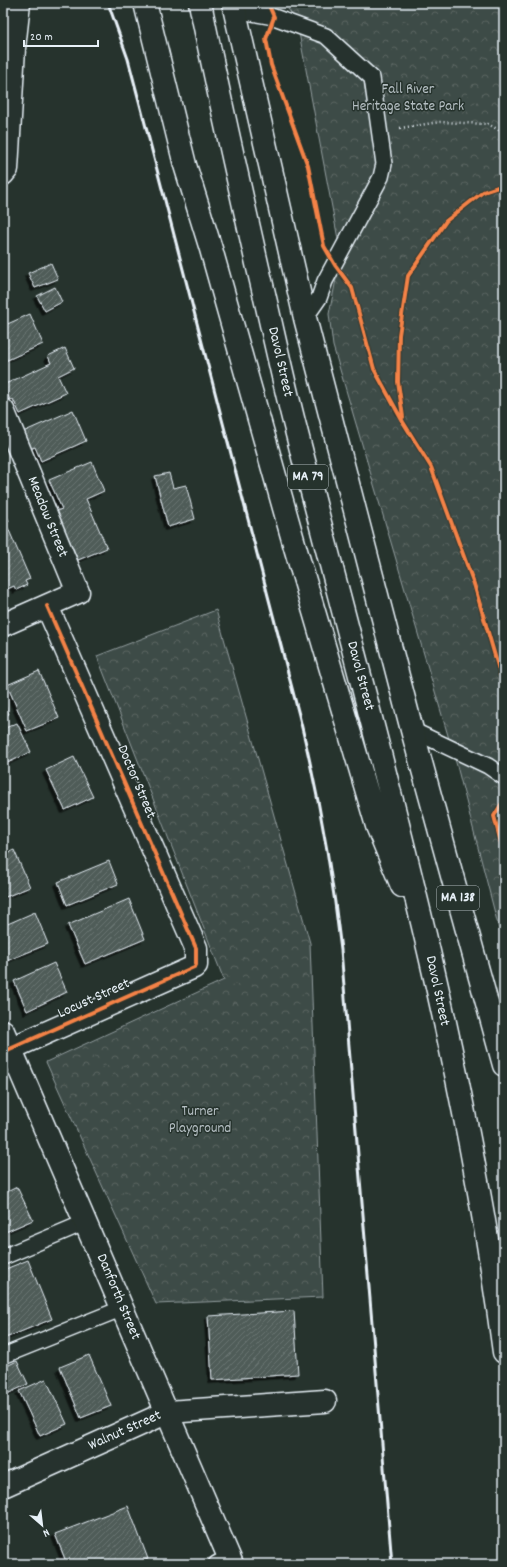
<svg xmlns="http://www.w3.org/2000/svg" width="507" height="1567" font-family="Dekko,sans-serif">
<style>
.forest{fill:url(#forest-crowns);stroke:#939ea0}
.building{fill:url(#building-hatch);stroke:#e8f1f8;filter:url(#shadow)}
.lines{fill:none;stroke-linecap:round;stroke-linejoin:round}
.lane-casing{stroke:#e8f1f8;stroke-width:18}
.street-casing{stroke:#e8f1f8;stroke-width:25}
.highway-casing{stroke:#e8f1f8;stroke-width:25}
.path{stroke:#e8f1f8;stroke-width:2.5;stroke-dasharray:1 3;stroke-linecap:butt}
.lane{stroke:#26332d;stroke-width:15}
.street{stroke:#26332d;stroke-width:22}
.highway{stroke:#26332d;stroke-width:22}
.rail{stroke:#e8f1f8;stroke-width:3}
.cycleway-casing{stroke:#26332d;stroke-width:6}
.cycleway{stroke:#f48246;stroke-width:4}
.labels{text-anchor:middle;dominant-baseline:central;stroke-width:3;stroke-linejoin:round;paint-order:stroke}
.shield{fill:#26332d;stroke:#aeb8bb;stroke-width:1}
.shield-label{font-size:14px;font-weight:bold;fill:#e8f1f8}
.park-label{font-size:15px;fill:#b5bfc3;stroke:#26332d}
.street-label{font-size:15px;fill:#e8f1f8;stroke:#26332d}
</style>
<defs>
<pattern id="forest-crowns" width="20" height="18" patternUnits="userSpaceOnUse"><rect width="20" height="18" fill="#3e4b47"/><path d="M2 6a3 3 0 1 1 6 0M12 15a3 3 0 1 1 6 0" fill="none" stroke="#5a6562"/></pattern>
<pattern id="building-hatch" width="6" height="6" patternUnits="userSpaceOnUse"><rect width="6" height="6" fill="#505c59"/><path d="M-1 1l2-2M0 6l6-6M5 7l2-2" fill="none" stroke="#697472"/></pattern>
<filter id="shadow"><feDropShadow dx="-3.5" dy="3.5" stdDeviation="0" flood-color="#0009"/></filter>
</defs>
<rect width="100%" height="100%" fill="#26332d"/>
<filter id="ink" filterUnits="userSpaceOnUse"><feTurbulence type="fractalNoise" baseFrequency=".025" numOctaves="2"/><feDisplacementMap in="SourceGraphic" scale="8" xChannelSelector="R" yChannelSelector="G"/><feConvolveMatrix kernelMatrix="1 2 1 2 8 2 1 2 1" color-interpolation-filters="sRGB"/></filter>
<g filter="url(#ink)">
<path class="forest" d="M 284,3 L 504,3 L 504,937 L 499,929 L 457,766 L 333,346 L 329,314 L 341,255 L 297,22 Z
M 216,610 L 310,943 L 323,1297 L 156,1304 L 46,1062 L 224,980 L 97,656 Z"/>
<path class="building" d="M 51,263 L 58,279 L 35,288 L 28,273 Z
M 55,287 L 62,302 L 45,311 L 37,296 Z
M 30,314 L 43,344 L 3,362 L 3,326 Z
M 65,348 L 74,368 L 58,376 L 66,393 L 20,414 L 13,399 L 10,400 L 3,385 L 51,363 L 48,356 Z
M 73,410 L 86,441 L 41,461 L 35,447 L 30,449 L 23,432 Z
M 92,462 L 104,491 L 86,499 L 107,548 L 78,560 L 56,511 L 62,509 L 49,480 Z
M 169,473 L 173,488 L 186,485 L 195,519 L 168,527 L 155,476 Z
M 3,506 L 9,521 L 3,523 Z
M 8,528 L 30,579 L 25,581 L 27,585 L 16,590 L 14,586 L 3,591 L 3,530 Z
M 39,671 L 59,718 L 27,731 L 7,685 Z
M 3,701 L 9,714 L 3,716 Z
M 17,723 L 31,752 L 3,765 L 3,729 Z
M 74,757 L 93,797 L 65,810 L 46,770 Z
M 14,850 L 30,887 L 3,898 L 3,863 L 4,862 L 3,855 Z
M 109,861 L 118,884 L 67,905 L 58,882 Z
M 129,899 L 145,939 L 85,964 L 68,925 Z
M 35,912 L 48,944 L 4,962 L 3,959 L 3,926 Z
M 54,963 L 67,992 L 27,1011 L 14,981 Z
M 17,1187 L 33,1220 L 3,1233 L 3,1194 Z
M 28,1260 L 52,1319 L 3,1339 L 3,1270 Z
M 294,1311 L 298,1374 L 212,1380 L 208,1316 Z
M 89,1355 L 111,1406 L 81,1418 L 60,1367 Z
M 17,1361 L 28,1384 L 7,1394 L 3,1385 L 3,1368 Z
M 46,1379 L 67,1424 L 40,1436 L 19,1391 Z
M 128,1506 L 148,1559 L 135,1564 L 67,1564 L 55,1534 Z"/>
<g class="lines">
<g class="lane-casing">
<path id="lane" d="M 235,10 L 274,17 L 326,36 L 372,78 L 384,164 L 381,177 L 325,281 L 319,298 L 305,318
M 412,730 L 488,766 L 504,777
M 3,1257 L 86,1222
M 3,1356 L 123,1308
M 216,1564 L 229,1557"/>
</g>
<g class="street-casing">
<path id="street" d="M 3,174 L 7,169 L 14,48 L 19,3
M 3,410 L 78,592 L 3,625
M 3,1031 L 232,1564
M 3,1052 L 194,967 L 196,965 L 196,948 L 47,606
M 3,1486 L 168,1412 L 325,1401"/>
</g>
<g class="highway-casing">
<path id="highway" d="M 145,3 L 185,165 L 211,249 L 295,547 L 377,826 L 402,886
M 200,3 C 218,92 238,180 258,268 C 271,322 282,376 296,430 C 374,735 463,1039 504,1352
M 233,3 L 305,318 L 412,730 L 504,1065"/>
</g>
<path class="path" d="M 400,128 L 440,122 L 488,124 L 504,133
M 403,422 L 398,382 L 399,335 L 408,276 L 446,221 L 483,192 L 504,185"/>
<use href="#lane" class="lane"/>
<use href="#street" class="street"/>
<use href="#highway" class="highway"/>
<path class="rail" d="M 108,3 L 128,59 L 142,112 L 299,715 C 318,792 332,871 341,950 L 392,1564"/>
<g class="cycleway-casing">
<path id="cycleway" d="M 268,3 L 274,17 L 266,39 L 271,65 L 308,166 L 324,246 L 335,265 L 352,288 L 374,369 L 403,422 L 431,467 L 474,584 L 504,687
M 403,417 L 398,382 L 399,335 L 408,276 L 446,221 L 483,192 L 504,185
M 504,800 L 494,816 L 504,854
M 3,1052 L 194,967 L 196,965 L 196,948 L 47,606"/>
</g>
<use href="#cycleway" class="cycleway"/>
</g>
</g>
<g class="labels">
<g class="shield">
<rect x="288" y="465" width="40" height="24" rx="3"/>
<rect x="437" y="886" width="42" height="24" rx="3"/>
</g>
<g class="shield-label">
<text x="308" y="477">MA 79</text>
<text x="458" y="898">MA 138</text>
</g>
<g class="park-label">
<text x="408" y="90">Fall River<tspan x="408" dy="17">Heritage State Park</tspan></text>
<text x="200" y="1112">Turner<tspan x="200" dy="17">Playground</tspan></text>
</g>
<g class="street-label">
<text transform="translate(280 362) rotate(77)">Davol Street</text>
<text transform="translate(47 517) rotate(68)">Meadow Street</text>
<text transform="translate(360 676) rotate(75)">Davol Street</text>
<text transform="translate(136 782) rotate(67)">Doctor Street</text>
<text transform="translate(437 991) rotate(78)">Davol Street</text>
<text transform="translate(94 999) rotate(-24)">Locust Street</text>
<text transform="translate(118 1297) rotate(67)">Danforth Street</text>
<text transform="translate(125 1431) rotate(-24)">Walnut Street</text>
</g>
</g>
<rect width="507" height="1567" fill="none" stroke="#26332d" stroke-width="16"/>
<rect x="8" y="8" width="491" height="1551" fill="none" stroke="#e8f1f8" stroke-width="1.5" filter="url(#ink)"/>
<g transform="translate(42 1525) rotate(152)" stroke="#26332d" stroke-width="3" paint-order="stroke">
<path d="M0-3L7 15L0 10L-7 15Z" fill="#e8f1f8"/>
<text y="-6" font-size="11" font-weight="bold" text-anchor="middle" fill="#e8f1f8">N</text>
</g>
<path d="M24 40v6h74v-6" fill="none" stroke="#e8f1f8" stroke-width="2"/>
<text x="30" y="40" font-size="12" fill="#e8f1f8" stroke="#26332d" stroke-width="3" paint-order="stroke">20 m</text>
</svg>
